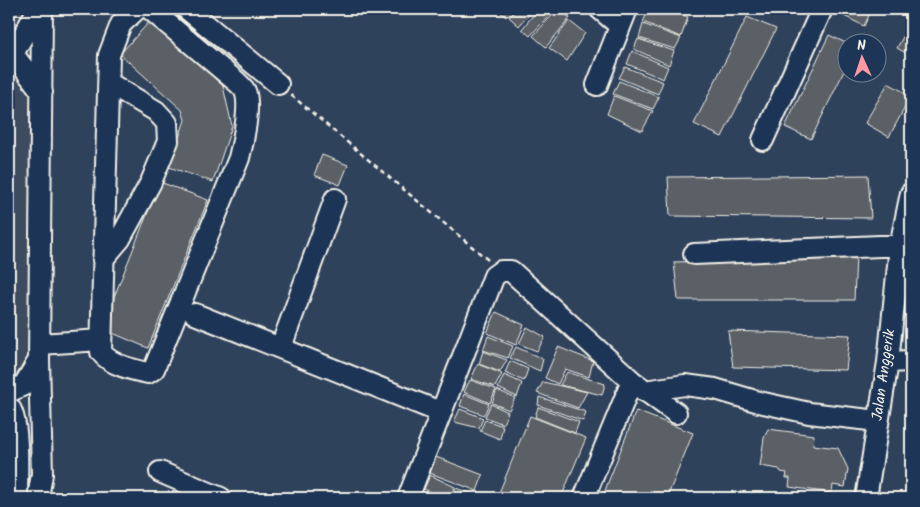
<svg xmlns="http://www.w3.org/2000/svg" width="920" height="507" font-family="Kalam,sans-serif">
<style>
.built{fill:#3c4b5f}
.building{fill:#5a6066;stroke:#f4f1e8}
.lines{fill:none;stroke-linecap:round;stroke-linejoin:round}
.minor-casing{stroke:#f4f1e8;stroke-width:24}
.path{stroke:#f4f1e8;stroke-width:2.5;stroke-dasharray:5 4;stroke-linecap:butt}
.minor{stroke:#1d3557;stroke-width:20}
.labels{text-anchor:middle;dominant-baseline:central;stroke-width:4.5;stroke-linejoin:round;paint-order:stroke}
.street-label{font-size:15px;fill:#f4f1e8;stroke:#1d3557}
</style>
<rect width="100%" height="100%" fill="#2f425c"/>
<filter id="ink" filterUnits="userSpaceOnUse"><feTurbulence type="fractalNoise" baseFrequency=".02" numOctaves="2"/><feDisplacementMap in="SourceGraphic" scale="10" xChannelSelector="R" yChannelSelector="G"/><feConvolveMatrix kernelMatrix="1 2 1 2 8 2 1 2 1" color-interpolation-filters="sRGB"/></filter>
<g filter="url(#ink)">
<path class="built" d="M 9,9 L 32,9 L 28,373 L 9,405 Z"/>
<path class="building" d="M 497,9 L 514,9 L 506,17 Z
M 517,9 L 534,9 L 519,26 L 509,17 Z
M 538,9 L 555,9 L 530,36 L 522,29 Z
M 558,9 L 570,18 L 546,47 L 533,36 Z
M 649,9 L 668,9 L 688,17 L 681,37 L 643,22 Z
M 840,9 L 872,9 L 864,26 L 838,13 Z
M 747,17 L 776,29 L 722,137 L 694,124 Z
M 151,20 L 223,86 L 232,126 L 213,182 L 169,167 L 185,120 L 182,110 L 120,54 Z
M 569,21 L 585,33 L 567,61 L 549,48 Z
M 911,22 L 911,56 L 897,48 Z
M 643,24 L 681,38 L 675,49 L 639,38 Z
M 829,35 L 848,44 L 848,63 L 811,139 L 785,127 Z
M 638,39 L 674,51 L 669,65 L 634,49 Z
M 632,51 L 668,67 L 663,79 L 627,64 Z
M 625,67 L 663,82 L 658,94 L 619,78 Z
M 619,81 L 659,97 L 653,109 L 613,94 Z
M 888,83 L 911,96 L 889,137 L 865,123 Z
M 614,96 L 653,111 L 642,131 L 607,114 Z
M 322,155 L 348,165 L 340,185 L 314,175 Z
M 868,175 L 871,218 L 670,216 L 668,177 Z
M 160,182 L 208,200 L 148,348 L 110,332 L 114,297 Z
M 856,257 L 854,300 L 678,300 L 674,262 Z
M 496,312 L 524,325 L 516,345 L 487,333 Z
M 527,327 L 545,337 L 537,351 L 519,344 Z
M 728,331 L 850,335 L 846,370 L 733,367 Z
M 488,336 L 513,346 L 508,358 L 483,350 Z
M 516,347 L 543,359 L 540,371 L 510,358 Z
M 558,347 L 593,361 L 589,377 L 565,369 L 558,384 L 545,378 Z
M 483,351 L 507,360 L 500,372 L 479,364 Z
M 510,361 L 528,369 L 524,381 L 505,373 Z
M 478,364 L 502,374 L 495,387 L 471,379 Z
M 567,372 L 605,384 L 602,395 L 560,385 Z
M 504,375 L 522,383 L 517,397 L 498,388 Z
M 470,380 L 496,389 L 490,403 L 464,392 Z
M 543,382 L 587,392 L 578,408 L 537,393 Z
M 497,390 L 515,398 L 509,410 L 492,403 Z
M 464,394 L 489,404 L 484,415 L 460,406 Z
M 539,397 L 586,412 L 583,421 L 538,405 Z
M 491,404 L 508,412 L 503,424 L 485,417 Z
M 538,407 L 579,422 L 575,433 L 535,417 Z
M 460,409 L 483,418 L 479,428 L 454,422 Z
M 636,411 L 693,433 L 667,498 L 602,498 Z
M 530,416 L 586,438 L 561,498 L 497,498 Z
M 485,420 L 503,426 L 500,439 L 480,431 Z
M 768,429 L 814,435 L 813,445 L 838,448 L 848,469 L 845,487 L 833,485 L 832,493 L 789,487 L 790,478 L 786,478 L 787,473 L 781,472 L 779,469 L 760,466 L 764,438 Z
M 436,457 L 483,475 L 477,491 L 430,473 Z
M 430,475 L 455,487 L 450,498 L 444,498 L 424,489 Z
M 456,488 L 477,496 L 476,498 L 452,498 Z
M 431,494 L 441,498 L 421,498 L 423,495 L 429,497 Z"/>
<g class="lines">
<g class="minor-casing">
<path id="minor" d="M 137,9 L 121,24 L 109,55 L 101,352 C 110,365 133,370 148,373 L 154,369 L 239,158 C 243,143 251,105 245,91 C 244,88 240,85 237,82 L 150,9
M 187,9 L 278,84
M 600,9 L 620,26
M 9,53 L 13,54 L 42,92
M 13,54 L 38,9
M 597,85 L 627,9
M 763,140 L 822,9
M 694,254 L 880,246 L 900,246
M 103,259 L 120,239 L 151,182 L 168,141 L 167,123 L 156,111 L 109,83
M 195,314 L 440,412
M 40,344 L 101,340
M 281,347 L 335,199
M 888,362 L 911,361
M 644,391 L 685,385 L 715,389 L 759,402 L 809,413 L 878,421
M 9,392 L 24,385 L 39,360
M 9,407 C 20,418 17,481 17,498
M 160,472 L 221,498
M 38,498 L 42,474 L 39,360 L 42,9
M 408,498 L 494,276 L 501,271 L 511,271 L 632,381 L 676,413
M 584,498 L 632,381
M 866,498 L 888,362 L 900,246 L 911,193"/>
</g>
<path class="path" d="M 291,95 L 488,260"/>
<use href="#minor" class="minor"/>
</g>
</g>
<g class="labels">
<g class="street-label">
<text transform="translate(884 375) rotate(-82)">Jalan Anggerik</text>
</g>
</g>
<rect width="920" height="507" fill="none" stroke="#1d3557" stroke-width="30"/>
<rect x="15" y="15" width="890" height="477" fill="none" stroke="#f4f1e8" stroke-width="2" filter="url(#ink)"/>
<g transform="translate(862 58) rotate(357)"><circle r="24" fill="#1d3557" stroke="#738091"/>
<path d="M0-4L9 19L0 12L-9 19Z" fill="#ff9aa2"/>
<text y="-8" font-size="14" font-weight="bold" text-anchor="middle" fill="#f4f1e8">N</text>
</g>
</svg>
